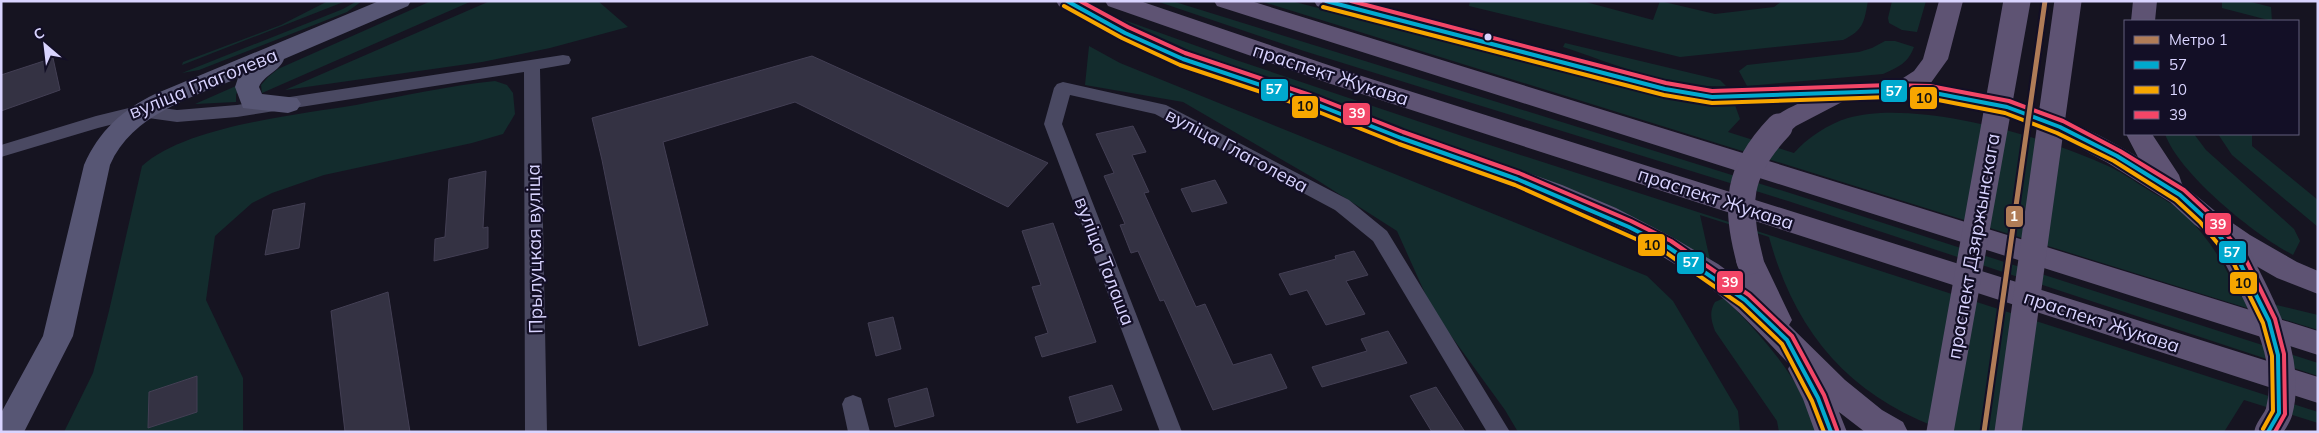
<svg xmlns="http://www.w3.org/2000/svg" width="2319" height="433" font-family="Mulish,sans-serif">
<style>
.green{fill:#132c2d}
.building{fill:#343243;stroke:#433f54}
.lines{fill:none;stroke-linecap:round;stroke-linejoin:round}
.street{fill:#4a4962;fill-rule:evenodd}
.secondary{fill:#575674;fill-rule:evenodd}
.primary{fill:#5e5373;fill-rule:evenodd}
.primary-bridge{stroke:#5e5373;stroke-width:27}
.bus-1-casing{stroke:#130f26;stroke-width:8}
.bus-2-casing{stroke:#130f26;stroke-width:8}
.bus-3-casing{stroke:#130f26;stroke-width:8}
.bus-1{stroke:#00a9ce;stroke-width:4}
.bus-2{stroke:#f7a600;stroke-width:4}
.bus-3{stroke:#f34667;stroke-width:4}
.metro-1-casing{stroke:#130f26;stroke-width:9}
.metro-1{stroke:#b07c57;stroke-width:5}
.bus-dot{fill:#d9d4ff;stroke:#130f26;stroke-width:2}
.labels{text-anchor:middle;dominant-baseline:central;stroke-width:4.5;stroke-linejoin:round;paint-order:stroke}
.street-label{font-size:19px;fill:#d9d4ff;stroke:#130f26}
.line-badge{stroke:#130f26;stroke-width:2}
.badge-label{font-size:14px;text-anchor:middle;font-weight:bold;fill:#fff}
.pale-badge-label{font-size:14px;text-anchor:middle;font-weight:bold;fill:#111}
</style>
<rect width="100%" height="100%" fill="#161421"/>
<path class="green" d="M 328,1 L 346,1 L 182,65 L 183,62 L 281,25 Z
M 357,1 L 362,1 L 347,12 L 199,70 L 182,73 L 343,9 Z
M 431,1 L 472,1 L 262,93 L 261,85 L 268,77 L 278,69 Z
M 490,1 L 598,1 L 628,27 L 550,48 L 482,62 L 285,90 Z
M 1156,1 L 1172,1 L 1790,193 L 2318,363 L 2318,376 L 1788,201 L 1304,51 Z
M 1260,1 L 1291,1 L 1690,103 L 1735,105 L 1740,119 L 1728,132 L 1794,153 C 1807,138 1828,124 1848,118 C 1914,99 2039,135 2101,163 C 2119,170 2134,181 2150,191 C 2162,198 2175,205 2185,215 C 2209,238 2226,266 2239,296 L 2318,315 L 2318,330 Z
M 1470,1 L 1582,1 L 1653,20 L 1660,1 L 1715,14 L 1774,7 L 1782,1 L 1868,1 C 1864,22 1864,30 1843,40 L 1680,57 L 1469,6 Z
M 1892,1 L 1926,1 L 1917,32 L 1902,30 L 1889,23 L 1888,18 Z
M 2222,1 L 2247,1 L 2271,7 L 2272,21 L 2222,8 Z
M 1096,10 L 1236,60 L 1462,136 L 2318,412 L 2318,423 L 2244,400 L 2224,432 L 1950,432 C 1852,399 1796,335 1769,237 L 1700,215 L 1710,260 L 1649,225 L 1590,198 L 1140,32 Z
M 1885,41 L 1895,41 L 1914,47 C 1908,63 1899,67 1883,74 L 1747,86 L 1739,71 L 1747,65 L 1859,52 L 1872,48 Z
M 1565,43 L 1720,80 L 1726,86 C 1671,89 1615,64 1563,47 Z
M 1089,46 L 1120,63 L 1647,276 L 1673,301 L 1738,411 L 1740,432 L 1518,432 L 1505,410 L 1433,311 L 1397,231 L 1317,180 L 1183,102 L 1085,85 Z
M 495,81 L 507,85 L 513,93 L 515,114 L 503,134 L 472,143 L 324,175 L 272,193 L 252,203 L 215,236 L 206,300 L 243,378 L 243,432 L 64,432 L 93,373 L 109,311 L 142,166 C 186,126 296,115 356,105 C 402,96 448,86 495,81 Z
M 245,82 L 236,94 L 236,102 L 195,104 Z
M 2165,134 L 2194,134 L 2206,150 L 2294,229 L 2300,241 L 2293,255 C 2255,235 2180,175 2165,134 Z
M 2218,134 L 2252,134 L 2252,146 L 2318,200 L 2318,227 L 2232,155 Z
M 1724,298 C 1762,336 1802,379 1817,432 L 1779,432 L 1777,421 L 1715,331 C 1711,320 1709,312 1715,302 Z"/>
<path class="building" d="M 812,56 L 1048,163 L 1008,207 L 795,102 L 663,142 L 708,325 L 639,346 L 602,160 L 592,118 Z
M 53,58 L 60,90 L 1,111 L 1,75 Z
M 1133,126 L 1146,152 L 1132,155 L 1149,192 L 1144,193 L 1196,307 L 1205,304 L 1233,365 L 1271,354 L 1287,388 L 1213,410 L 1164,300 L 1160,301 L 1138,251 L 1131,253 L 1120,225 L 1125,224 L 1104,176 L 1114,173 L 1096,134 Z
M 486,171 L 483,228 L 488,227 L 488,248 L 434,261 L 435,239 L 445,237 L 449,179 Z
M 1215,180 L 1227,203 L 1192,212 L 1181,189 Z
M 305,203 L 299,248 L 265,255 L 273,210 Z
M 1053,223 L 1096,342 L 1042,357 L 1035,337 L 1048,333 L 1032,287 L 1041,285 L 1022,231 Z
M 1354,251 L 1368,275 L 1346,281 L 1365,314 L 1326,325 L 1307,290 L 1290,295 L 1279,274 L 1336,259 L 1335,256 Z
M 388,292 L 410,432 L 345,432 L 331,311 Z
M 893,317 L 901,349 L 876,356 L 868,323 Z
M 1388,331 L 1407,363 L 1322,387 L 1312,367 L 1367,351 L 1361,339 Z
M 197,376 L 197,412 L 148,428 L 149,392 Z
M 1112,385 L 1122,410 L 1077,423 L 1069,397 Z
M 1436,387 L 1465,432 L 1432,432 L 1410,396 Z
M 927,388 L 934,416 L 895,427 L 888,399 Z"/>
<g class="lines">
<path class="street" d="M 563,55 L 569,56 L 571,60 L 569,64 L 540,69 L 547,432 L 525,432 L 524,72 L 237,117 L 177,122 L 141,117 L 98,128 L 1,157 L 1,145 L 96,116 L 141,105 L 177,110 L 237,105 Z
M 1063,82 L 1166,105 L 1349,200 L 1387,231 L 1510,432 L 1487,432 L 1373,241 L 1335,210 L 1155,114 L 1070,95 L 1062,124 L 1182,432 L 1160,432 L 1044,124 L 1054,88 L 1057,84 Z
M 853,395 L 861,398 L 870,432 L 848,432 L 842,404 L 845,398 Z"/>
<path class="secondary" d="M 379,1 L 411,1 L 408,6 L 284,59 C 280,71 264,75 259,87 L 262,94 L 297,98 L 301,104 L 297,110 L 288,113 L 243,108 L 235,87 L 238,78 C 191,98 132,114 110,165 L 73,336 L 24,432 L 1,432 L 1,413 L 43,336 L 84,165 C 99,131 122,110 155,94 Z"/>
<path class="primary" d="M 1056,1 L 1086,1 L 1160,40 L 1205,58 L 1329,100 L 1409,131 L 1562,185 L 1616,208 L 1672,237 L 1718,264 L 1744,283 L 1736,261 L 1740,253 L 1750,250 L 1760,253 L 1792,320 L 1789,325 L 1845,380 L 1882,410 L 1903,422 L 1908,432 L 1865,432 L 1839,412 L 1847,432 L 1815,432 L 1803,399 L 1788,369 L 1790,365 C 1765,339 1741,312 1713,290 C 1622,222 1511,187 1406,149 C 1373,138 1342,123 1310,111 C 1270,97 1228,86 1188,70 C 1143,53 1101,29 1059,6 Z
M 1105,1 L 1140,1 L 1349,72 L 2318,377 L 2318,403 L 1331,84 L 1108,6 Z
M 1214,1 L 1251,1 L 2318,331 L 2318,355 L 1217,6 Z
M 1314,1 L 1355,1 L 1665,81 L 1712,88 L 1839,85 L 1890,83 L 1900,80 L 1914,71 L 1923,59 L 1939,1 L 1963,1 L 1948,59 L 1930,84 C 2007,96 2071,116 2138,157 L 2126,134 L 2152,134 L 2179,175 L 2182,184 L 2215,211 L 2250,235 L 2297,262 L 2318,271 L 2318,294 L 2277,278 L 2230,251 L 2195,225 L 2170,202 L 2108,163 L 2051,133 L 2001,114 L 1929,100 L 1890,99 L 1842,102 L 1796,126 L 1788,133 L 1779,136 L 1770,133 L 1766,127 C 1774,114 1786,110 1799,103 L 1712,106 L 1665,97 L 1317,6 Z
M 2133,1 L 2157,1 L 2155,21 L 2131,21 Z"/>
<path class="primary-bridge" d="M 2238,259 C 2261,303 2293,360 2279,412 C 2277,419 2271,425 2268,432
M 1750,261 C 1735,204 1737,171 1779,127
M 1940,432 L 2017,1
M 2008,432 L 2068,1"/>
<g class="bus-1-casing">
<path id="bus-1" d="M 1067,1 L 1125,33 L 1183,59 L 1308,101 L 1401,138 L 1517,179 L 1629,227 L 1668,247 L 1745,300 L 1787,340 L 1818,398 L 1831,432
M 1326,1 L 1665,89 L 1712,97 L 1890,91 L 1929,92 L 2007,107 L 2060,127 L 2117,156 L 2180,195 L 2205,218 L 2238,259 L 2269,321 L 2278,355 L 2279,413 L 2268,432"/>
</g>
<g class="bus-2-casing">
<path id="bus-2" d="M 1064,6 L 1122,38 L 1180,65 L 1306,107 L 1399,144 L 1515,185 L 1665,252 L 1741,305 L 1782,344 L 1812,401 L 1824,432
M 1323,7 L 1664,95 L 1712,103 L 1890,97 L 1928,98 L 2005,113 L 2057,133 L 2114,161 L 2176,200 L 2200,222 L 2233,262 L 2263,323 L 2272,356 L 2273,411 L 2263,429"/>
</g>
<g class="bus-3-casing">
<path id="bus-3" d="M 1080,1 L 1128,27 L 1185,53 L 1310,95 L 1403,132 L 1519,173 L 1631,221 L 1671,241 L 1749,295 L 1792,336 L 1824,395 L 1837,430
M 1351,1 L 1666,83 L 1712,91 L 1890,85 L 1930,86 L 2009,101 L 2063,121 L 2120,151 L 2184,190 L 2210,214 L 2244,256 L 2275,319 L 2284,354 L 2285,414 L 2275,432"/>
</g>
<use href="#bus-1" class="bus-1"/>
<use href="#bus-2" class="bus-2"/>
<use href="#bus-3" class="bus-3"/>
<g class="metro-1-casing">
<path id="metro-1" d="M 1984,432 L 2045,1"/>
</g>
<use href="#metro-1" class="metro-1"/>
</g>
<circle class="bus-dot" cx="1488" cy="37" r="4.5"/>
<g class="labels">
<g class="street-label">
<text transform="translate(1331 74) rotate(18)">праспект Жукава</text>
<text transform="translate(203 83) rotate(-22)">вуліца Глаголева</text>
<text transform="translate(1237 150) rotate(28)">вуліца Глаголева</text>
<text transform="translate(1716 198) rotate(18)">праспект Жукава</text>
<text transform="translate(1973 246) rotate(-80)">праспект Дзяржынскага</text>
<text transform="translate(534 249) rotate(-91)">Прылуцкая вуліца</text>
<text transform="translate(1105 261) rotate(69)">вуліца Талаша</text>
<text transform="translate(2102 321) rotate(18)">праспект Жукава</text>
</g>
</g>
<g class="line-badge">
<rect x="1260" y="78" width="29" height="24" rx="5" fill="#00a9ce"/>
<rect x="1880" y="79" width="28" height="24" rx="5" fill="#00a9ce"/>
<rect x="1909" y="86" width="29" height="24" rx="5" fill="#f7a600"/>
<rect x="1291" y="95" width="28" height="24" rx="5" fill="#f7a600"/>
<rect x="1342" y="102" width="29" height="24" rx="5" fill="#f34667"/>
<rect x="2005" y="205" width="19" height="23" rx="5" fill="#b07c57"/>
<rect x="2204" y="212" width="28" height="24" rx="5" fill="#f34667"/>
<rect x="1637" y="233" width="29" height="24" rx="5" fill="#f7a600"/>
<rect x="2218" y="240" width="29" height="24" rx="5" fill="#00a9ce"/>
<rect x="1676" y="251" width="29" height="24" rx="5" fill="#00a9ce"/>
<rect x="1716" y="270" width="28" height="24" rx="5" fill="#f34667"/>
<rect x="2229" y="271" width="29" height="24" rx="5" fill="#f7a600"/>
</g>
<g class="badge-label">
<text x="1274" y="94">57</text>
<text x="1894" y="96">57</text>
<text x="1357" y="118">39</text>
<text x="2014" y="221">1</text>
<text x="2218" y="229">39</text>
<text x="2232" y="257">57</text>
<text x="1691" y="267">57</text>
<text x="1730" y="287">39</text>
</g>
<g class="pale-badge-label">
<text x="1924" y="103">10</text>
<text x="1305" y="111">10</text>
<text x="1652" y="250">10</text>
<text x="2243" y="288">10</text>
</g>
<rect width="2319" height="433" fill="none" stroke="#d9d4ff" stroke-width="5"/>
<rect x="2124" y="20" width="175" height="115" fill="#130f26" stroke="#625e7d"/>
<rect x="2134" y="36" width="25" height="8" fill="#b07c57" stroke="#625e7d"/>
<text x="2169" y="45" font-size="15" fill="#d9d4ff">Метро 1</text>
<rect x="2134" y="61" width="25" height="8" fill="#00a9ce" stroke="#625e7d"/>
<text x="2169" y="70" font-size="15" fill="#d9d4ff">57</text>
<rect x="2134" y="86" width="25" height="8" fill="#f7a600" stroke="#625e7d"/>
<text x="2169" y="95" font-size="15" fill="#d9d4ff">10</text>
<rect x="2134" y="111" width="25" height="8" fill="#f34667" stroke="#625e7d"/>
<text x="2169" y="120" font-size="15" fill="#d9d4ff">39</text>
<g transform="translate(45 45) rotate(332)" stroke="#130f26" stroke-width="4" paint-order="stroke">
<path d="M0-4L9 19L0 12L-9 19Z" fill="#d9d4ff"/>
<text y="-8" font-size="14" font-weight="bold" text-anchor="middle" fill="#d9d4ff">С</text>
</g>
</svg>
